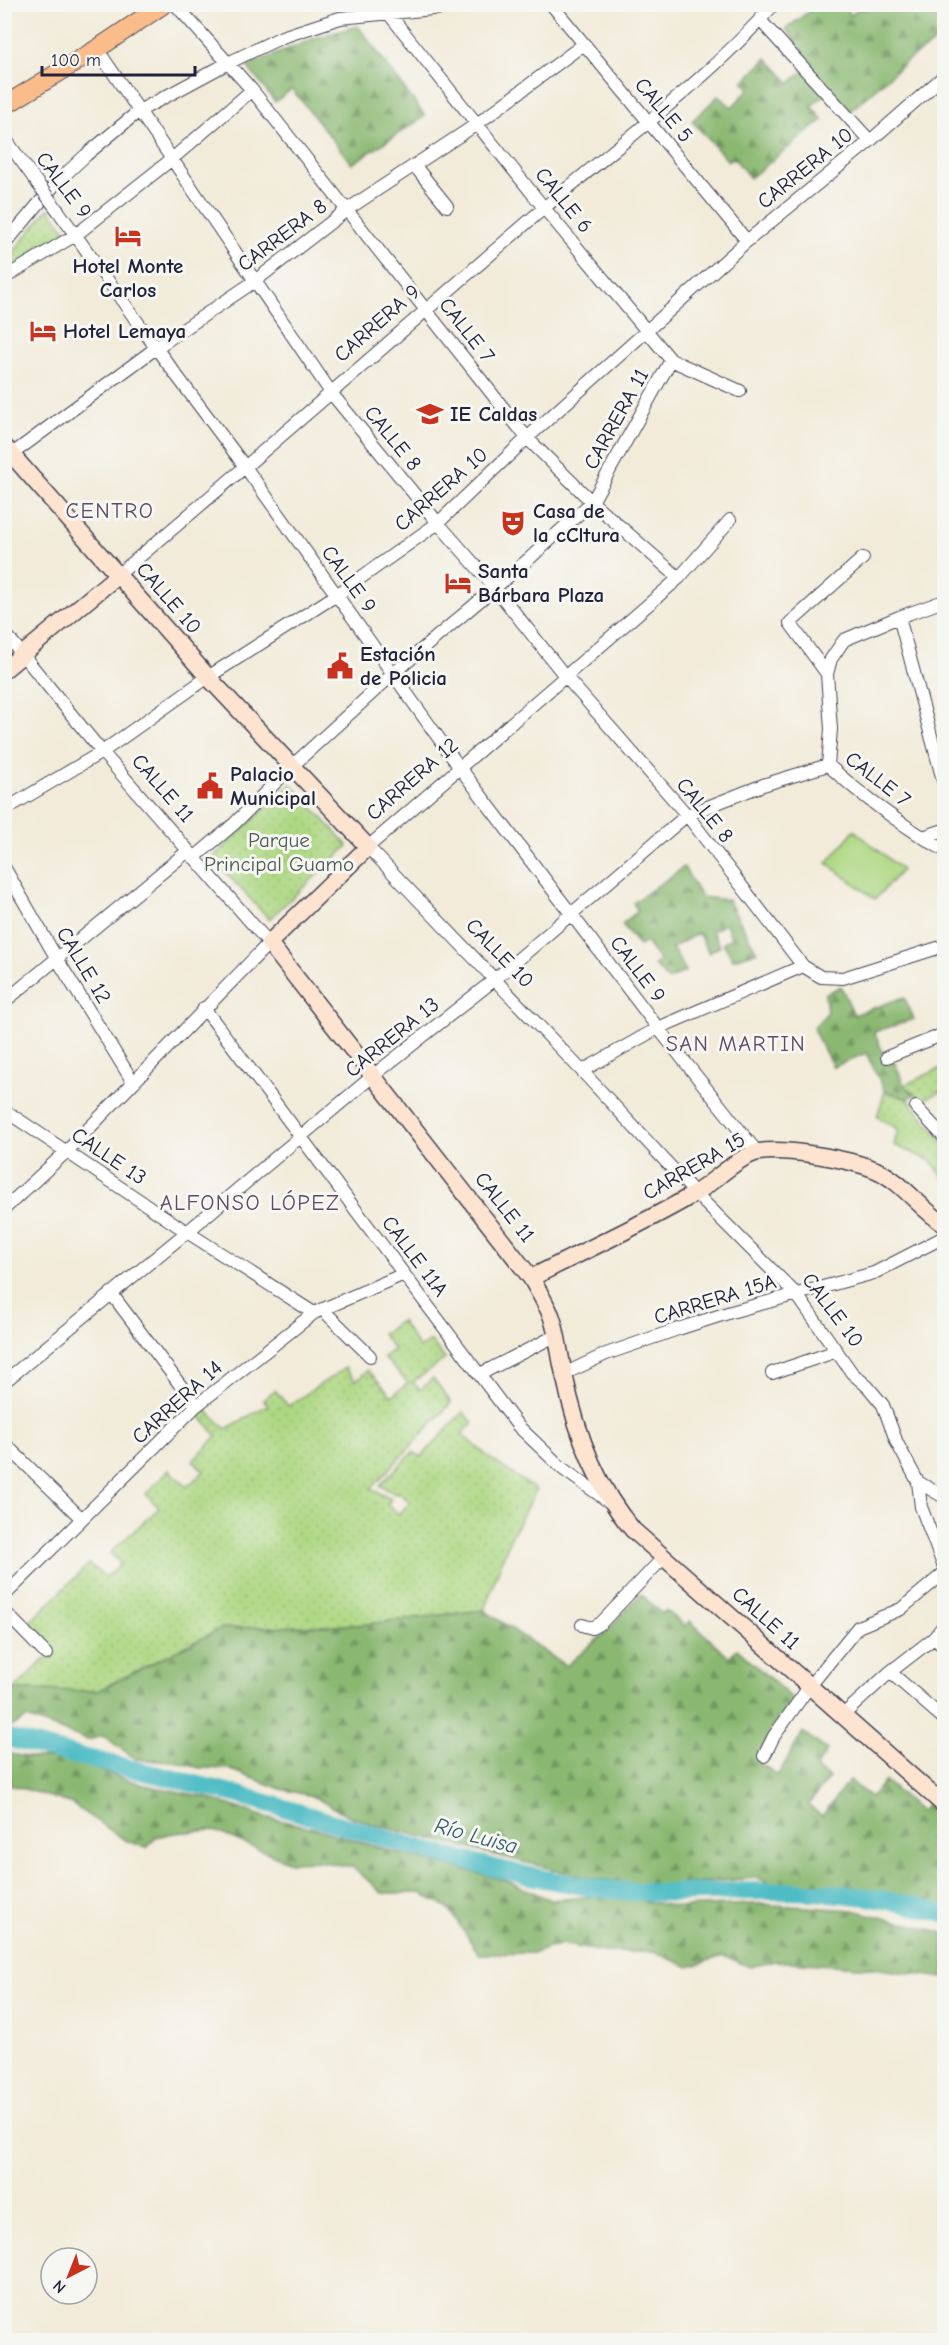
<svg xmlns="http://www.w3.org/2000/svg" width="949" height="2345" font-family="'Comic Neue',sans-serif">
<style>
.grass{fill:url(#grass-dots);stroke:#687d5f;stroke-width:1.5}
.forest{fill:url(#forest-firs);stroke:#566d56;stroke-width:1.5}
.garden{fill:#aed883;stroke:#687d5f;stroke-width:1.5}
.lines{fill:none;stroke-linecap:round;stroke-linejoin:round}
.river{stroke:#4ebcc5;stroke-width:18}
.street-casing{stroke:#414053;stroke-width:14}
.secondary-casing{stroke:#414053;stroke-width:19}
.primary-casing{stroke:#414053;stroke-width:20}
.street{stroke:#fff;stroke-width:12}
.secondary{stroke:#fde4d0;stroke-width:16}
.primary{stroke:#f9bc8a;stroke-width:18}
.street-bridge-casing{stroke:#414053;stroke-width:14;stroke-linecap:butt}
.street-bridge{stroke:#fff;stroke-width:12}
.labels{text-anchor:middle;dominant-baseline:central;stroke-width:6;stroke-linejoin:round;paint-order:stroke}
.street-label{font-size:21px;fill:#22223b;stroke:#f6f6f2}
.poi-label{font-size:21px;font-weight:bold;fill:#22223b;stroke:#f6f6f2;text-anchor:start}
.park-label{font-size:21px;fill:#4c5951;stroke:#f6f6f2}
.neighbourhood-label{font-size:22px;letter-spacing:1.5px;fill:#5f4a63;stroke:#f6f6f2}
.water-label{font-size:22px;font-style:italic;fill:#31586b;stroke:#f6f6f2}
</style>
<defs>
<pattern id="grass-dots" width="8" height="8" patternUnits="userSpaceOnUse" patternTransform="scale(1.5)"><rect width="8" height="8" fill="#aed883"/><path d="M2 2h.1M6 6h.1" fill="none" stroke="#95b972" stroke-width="1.8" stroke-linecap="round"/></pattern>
<pattern id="forest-firs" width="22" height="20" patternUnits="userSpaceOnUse" patternTransform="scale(1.5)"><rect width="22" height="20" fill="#8ab871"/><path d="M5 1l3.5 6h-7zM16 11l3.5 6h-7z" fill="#70955e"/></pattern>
</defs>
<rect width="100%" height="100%" fill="#f6f6f2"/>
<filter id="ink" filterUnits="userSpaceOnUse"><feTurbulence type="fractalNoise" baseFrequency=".0167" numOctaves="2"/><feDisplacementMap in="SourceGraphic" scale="12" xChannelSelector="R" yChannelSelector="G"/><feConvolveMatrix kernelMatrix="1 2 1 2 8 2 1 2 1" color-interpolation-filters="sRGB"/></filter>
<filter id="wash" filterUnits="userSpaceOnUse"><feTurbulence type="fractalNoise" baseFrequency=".008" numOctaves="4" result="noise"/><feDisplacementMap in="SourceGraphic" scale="24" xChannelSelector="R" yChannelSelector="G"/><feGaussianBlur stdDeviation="1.35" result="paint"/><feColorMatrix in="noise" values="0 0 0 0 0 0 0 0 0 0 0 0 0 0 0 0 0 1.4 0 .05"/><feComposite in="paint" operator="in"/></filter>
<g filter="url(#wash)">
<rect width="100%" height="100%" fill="#f2ebd9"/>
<path class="grass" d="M 49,208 L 68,234 L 5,277 L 5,262 Z
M 291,784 L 348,846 L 269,919 L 212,858 Z
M 944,1067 L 944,1098 L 940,1091 L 922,1101 L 904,1085 Z
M 885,1091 L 908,1099 L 944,1142 L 944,1178 L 931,1161 L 894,1145 L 898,1129 L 877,1117 Z
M 401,1321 L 419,1348 L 431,1341 L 445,1359 L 413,1382 L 420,1390 L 433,1378 L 451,1403 L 371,1489 L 391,1499 L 387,1504 L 399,1514 L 410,1502 L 398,1492 L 395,1494 L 380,1485 L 413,1452 L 421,1457 L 463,1412 L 473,1423 L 462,1434 L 491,1459 L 536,1490 L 510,1539 L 484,1610 L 359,1625 L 222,1628 L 97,1691 L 14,1690 L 44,1660 L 53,1657 L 25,1627 L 89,1564 L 106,1577 L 121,1564 L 110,1553 L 159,1508 L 146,1494 L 169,1470 L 187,1487 L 204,1471 L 193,1461 L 217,1436 L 197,1413 L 203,1407 L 226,1429 L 268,1405 L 263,1400 L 275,1390 L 288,1406 L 345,1368 L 356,1381 L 368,1370 L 392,1396 L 408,1383 L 383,1357 L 394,1349 L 382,1334 Z"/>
<path class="forest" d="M 817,5 L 843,5 L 851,15 L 863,5 L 944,5 L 944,36 L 908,60 L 849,112 L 828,93 L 811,106 L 823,120 L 750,178 L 734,158 L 728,161 L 692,121 L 718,96 L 732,107 L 749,89 L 743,82 L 767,58 L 790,83 L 812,63 L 786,29 Z
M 358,26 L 425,116 L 352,164 L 292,89 L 275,102 L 247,66 L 315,38 Z
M 684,867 L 701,897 L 728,900 L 757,952 L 733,959 L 723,943 L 731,938 L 726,923 L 712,931 L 720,946 L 709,953 L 698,933 L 672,948 L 686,971 L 668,980 L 654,965 L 660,961 L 646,942 L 639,946 L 622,924 L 638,911 L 633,903 Z
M 841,986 L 854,1015 L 904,997 L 914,1019 L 874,1032 L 888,1064 L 894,1061 L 904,1085 L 914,1094 L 908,1099 L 885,1091 L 866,1053 L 833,1067 L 816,1035 L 814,1027 L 827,1013 L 825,994 Z
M 641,1594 L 662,1614 L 666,1610 L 685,1626 L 690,1621 L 729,1657 L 737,1649 L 793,1699 L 772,1728 L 757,1762 L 778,1775 L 803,1732 L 827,1750 L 816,1768 L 829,1778 L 808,1805 L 822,1816 L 849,1781 L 871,1797 L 885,1781 L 921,1811 L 930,1802 L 944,1814 L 944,1908 L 888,1895 L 778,1886 L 757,1878 L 659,1886 L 620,1882 L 584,1877 L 376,1825 L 351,1817 L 312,1796 L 281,1789 L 229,1769 L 200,1768 L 181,1763 L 136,1759 L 103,1736 L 88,1740 L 27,1718 L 13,1726 L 5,1727 L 4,1680 L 15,1690 L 97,1691 L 222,1628 L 359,1625 L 484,1610 L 566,1666 L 607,1631 Z
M 4,1753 L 33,1758 L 66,1759 L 144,1785 L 205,1797 L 265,1817 L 314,1828 L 391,1851 L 505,1880 L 551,1900 L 608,1895 L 679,1907 L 758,1904 L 853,1910 L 944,1933 L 944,1978 L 873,1968 L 775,1961 L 750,1967 L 723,1956 L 689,1967 L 654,1952 L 604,1952 L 561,1944 L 534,1953 L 479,1954 L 449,1909 L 421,1893 L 382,1893 L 353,1867 L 317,1861 L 290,1862 L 212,1830 L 174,1833 L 156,1837 L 147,1848 L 125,1840 L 70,1803 L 5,1783 Z"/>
<path class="garden" d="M 854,830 L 902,870 L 875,899 L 827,863 Z"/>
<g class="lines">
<path class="river" d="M 4,1737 C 82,1759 161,1774 239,1795 C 355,1828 470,1868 589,1887 C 652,1897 714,1890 777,1891 C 833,1891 891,1898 944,1914"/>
</g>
</g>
<g filter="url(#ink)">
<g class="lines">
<g class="street-casing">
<path id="street" d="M 175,4 L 252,90 L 527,438 L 592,502 L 679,578
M 381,4 L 544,208 L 671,360 L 740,391
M 551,4 L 747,241
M 760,20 L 870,141
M 97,49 L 332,394 L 438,523 L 495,588 L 565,676 L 687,815 L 803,966
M 4,137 L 38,184
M 414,165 L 447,206
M 59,212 L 156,348 L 246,468 L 460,768 L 658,1028 L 757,1152
M 4,245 L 56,183 L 86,155 L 139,111 L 228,63 L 282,37 L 340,18 L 484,4
M 4,278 L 77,234 L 172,159 L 252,90
M 4,460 L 156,348 L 255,281 L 348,209 L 477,124 L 584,44
M 730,520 L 679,578 L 368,847 L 582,1071 L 695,1193 L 797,1295 L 852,1373 L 868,1387 L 883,1405 L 897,1443 L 918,1482 L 944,1497
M 863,558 L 790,623 L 827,674 L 831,729 L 828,765 C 863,797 903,826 944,850
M 119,574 C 260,456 398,334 537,214 C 617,145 704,84 774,4
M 899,617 L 944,784
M 4,632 L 102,752 L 269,943 L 67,1151 L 4,1209
M 827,674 L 831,659 L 844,640 L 899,617 L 944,601
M 4,810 L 102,752 L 208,677 L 335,596 L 438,523 L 527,438 L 747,241 L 870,141 L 944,76
M 923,837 L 944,830
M 194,858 L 234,824 L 291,767 L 394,673 L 530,558 L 592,502 L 671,360
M 4,867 L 57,959 L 133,1082
M 4,1002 L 188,851
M 204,1008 L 518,1426 L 563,1469 L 611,1503
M 887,1057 L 944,1034
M 582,1071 L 658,1028 L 803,966 L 821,977 L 843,978 L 944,946
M 916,1107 L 944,1137
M 4,1110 L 187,1232 L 314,1313
M 111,1293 L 196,1406
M 322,1309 L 370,1356
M 772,1373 L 837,1351
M 480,1374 L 557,1335
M 564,1374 L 606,1354 L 678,1329 L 731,1312 L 874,1273 L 944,1237
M 4,1382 L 187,1232 L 374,1075 L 494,980 L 687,815 L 763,785 L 828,765
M 4,1443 L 82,1519
M 918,1482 L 921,1507 L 944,1567
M 4,1596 L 196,1406 L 314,1313 L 404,1274
M 4,1611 L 46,1654
M 582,1625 L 592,1628 L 601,1623 L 664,1557
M 934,1638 L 944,1647
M 890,1672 L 944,1719
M 842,1716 L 890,1672 L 934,1638 L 944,1625
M 764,1756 L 774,1736 L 809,1687 L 858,1627 L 901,1609 L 944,1573
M 936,1798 L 944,1788"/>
</g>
<g class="secondary-casing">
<path id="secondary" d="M 4,446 L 208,677 L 368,847 L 269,943 L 531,1278 C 538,1290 545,1302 551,1315 C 558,1334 559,1354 564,1374 C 575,1428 596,1487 633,1530 L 944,1805
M 4,670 L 119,574
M 531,1278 C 585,1250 642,1225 694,1194 C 713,1183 738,1156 759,1152 C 788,1148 849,1159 876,1170 C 903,1182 920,1209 944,1224"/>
</g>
<g class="primary-casing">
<path id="primary" d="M 4,106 L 97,49 L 164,4"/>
</g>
<use href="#street" class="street"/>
<use href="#secondary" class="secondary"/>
<use href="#primary" class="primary"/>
<g class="street-bridge-casing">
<path id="street-bridge" d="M 38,184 L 59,212"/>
</g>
<use href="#street-bridge" class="street-bridge"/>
</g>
</g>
<defs>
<g id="hotel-bare" transform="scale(2.07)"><path d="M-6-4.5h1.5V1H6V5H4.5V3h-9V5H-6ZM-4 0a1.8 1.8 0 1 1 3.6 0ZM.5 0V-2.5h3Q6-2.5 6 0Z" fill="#c8321e" stroke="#f6f6f2" stroke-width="2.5" paint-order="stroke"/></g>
<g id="school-bare" transform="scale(2.07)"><path d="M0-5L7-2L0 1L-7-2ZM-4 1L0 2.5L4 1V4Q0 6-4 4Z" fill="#c8321e" stroke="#f6f6f2" stroke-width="2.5" paint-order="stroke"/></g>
<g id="theatre-bare" transform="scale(2.07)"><path d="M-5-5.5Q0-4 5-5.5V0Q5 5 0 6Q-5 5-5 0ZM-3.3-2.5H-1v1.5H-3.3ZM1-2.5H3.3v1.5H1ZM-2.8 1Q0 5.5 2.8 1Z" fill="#c8321e" stroke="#f6f6f2" stroke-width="2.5" paint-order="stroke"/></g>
<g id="civic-bare" transform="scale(2.07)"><path d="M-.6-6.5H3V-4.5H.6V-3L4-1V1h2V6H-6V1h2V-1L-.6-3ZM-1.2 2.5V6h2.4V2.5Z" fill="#c8321e" stroke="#f6f6f2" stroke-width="2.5" paint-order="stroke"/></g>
</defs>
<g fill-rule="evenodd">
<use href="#hotel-bare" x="128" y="236"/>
<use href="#hotel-bare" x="43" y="331"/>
<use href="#school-bare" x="430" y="414"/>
<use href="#theatre-bare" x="513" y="523"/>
<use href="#hotel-bare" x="458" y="583"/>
<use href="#civic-bare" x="340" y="666"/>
<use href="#civic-bare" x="210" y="786"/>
</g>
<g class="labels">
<g class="street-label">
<text transform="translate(664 110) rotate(50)">CALLE 5</text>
<text transform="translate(805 168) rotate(-39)">CARRERA 10</text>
<text transform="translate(64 185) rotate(53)">CALLE 9</text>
<text transform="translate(564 200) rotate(51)">CALLE 6</text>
<text transform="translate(282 235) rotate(-37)">CARRERA 8</text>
<text transform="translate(377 323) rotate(-41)">CARRERA 9</text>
<text transform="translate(467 330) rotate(52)">CALLE 7</text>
<text transform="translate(616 419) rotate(-61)">CARRERA 11</text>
<text transform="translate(393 438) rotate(51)">CALLE 8</text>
<text transform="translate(441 489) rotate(-41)">CARRERA 10</text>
<text transform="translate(349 579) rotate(54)">CALLE 9</text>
<text transform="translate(169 598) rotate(49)">CALLE 10</text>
<text transform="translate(412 779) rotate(-41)">CARRERA 12</text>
<text transform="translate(878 779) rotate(38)">CALLE 7</text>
<text transform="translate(163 788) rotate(49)">CALLE 11</text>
<text transform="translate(705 810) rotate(51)">CALLE 8</text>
<text transform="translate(500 953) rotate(46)">CALLE 10</text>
<text transform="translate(84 965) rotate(59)">CALLE 12</text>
<text transform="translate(638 969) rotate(53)">CALLE 9</text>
<text transform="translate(392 1037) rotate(-39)">CARRERA 13</text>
<text transform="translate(109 1156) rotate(34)">CALLE 13</text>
<text transform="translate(694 1166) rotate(-30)">CARRERA 15</text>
<text transform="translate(505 1207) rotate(52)">CALLE 11</text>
<text transform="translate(415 1256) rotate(53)">CALLE 11A</text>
<text transform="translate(715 1299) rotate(-17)">CARRERA 15A</text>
<text transform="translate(833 1310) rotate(53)">CALLE 10</text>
<text transform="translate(177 1402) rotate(-42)">CARRERA 14</text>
<text transform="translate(766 1618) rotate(42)">CALLE 11</text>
</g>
<g class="poi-label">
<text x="128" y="266" text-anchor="middle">Hotel Monte<tspan x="128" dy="24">Carlos</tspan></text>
<text x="63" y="331">Hotel Lemaya</text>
<text x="450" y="414">IE Caldas</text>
<text x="533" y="511">Casa de<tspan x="533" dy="24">la cCltura</tspan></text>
<text x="478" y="571">Santa<tspan x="478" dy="24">Bárbara Plaza</tspan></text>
<text x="360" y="654">Estación<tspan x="360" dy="24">de Policia</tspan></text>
<text x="230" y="774">Palacio<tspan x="230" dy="24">Municipal</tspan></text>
</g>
<g class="park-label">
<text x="279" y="840">Parque<tspan x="279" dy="24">Principal Guamo</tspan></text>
</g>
<g class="neighbourhood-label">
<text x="110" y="511">CENTRO</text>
<text x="736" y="1044">SAN MARTIN</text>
<text x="250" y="1203">ALFONSO LÓPEZ</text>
</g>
<g class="water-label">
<text transform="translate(476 1836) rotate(15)">Río Luisa</text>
</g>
</g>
<rect width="949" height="2345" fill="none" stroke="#f6f6f2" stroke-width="24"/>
<g transform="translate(69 2276) rotate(222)"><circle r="28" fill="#f6f6f2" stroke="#a1a1a9" stroke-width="1.5"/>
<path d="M0-4.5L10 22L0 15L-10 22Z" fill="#c8321e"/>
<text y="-9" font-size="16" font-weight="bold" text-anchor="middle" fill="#22223b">N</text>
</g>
<path d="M42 66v9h153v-9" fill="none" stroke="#22223b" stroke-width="3"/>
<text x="51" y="66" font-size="18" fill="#22223b" stroke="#f6f6f2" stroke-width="4.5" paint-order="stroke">100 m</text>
</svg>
